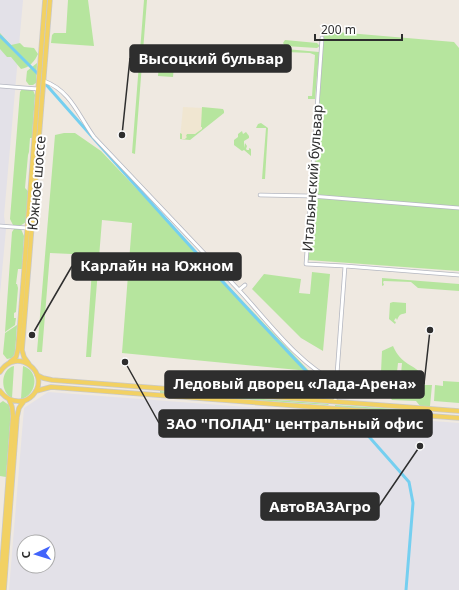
<svg xmlns="http://www.w3.org/2000/svg" width="459" height="590" font-family="'Noto Sans',sans-serif">
<style>
.industrial{fill:#e3e1e8;fill-rule:evenodd}
.education{fill:#f0e6d1}
.green{fill:#b6e59e}
.lines{fill:none;stroke-linecap:round;stroke-linejoin:round}
.canal{stroke:#75cff0;stroke-width:3}
.minor-casing{stroke:#b4b7c1;stroke-width:4.5}
.major-casing{stroke:#c9c9c9;stroke-width:5.5}
.minor{stroke:#fff;stroke-width:3}
.major{stroke:#f2d163;stroke-width:4}
.labels{text-anchor:middle;dominant-baseline:central;stroke-width:4;stroke-linejoin:round;paint-order:stroke}
.street-label{font-size:14px;fill:#2e2e2e;stroke:#fff}
.leader{fill:none;stroke:#2e2e2e;stroke-width:1.5}
.callout-dot{fill:#2e2e2e;stroke:#fff;stroke-width:1.5}
.callout{fill:#2e2e2e;stroke:#2e2e2e;stroke-width:1.5}
.callout-label{font-size:15px;text-anchor:middle;font-weight:bold;fill:#fff}
</style>
<rect width="100%" height="100%" fill="#efe9e1"/>
<path class="industrial" d="M 0,0 L 23,0 L 4,216 L 6,229 L 0,294 Z
M 48,392 L 459,423 L 459,590 L 9,590 L 24,408 ZM 24,542 L 48,542 L 48,566 L 24,566 Z"/>
<path class="education" d="M 183,107 L 222,109 L 222,113 L 189,140 L 180,139 Z"/>
<path class="green" d="M 68,0 L 88,0 L 94,46 L 51,43 L 52,35 L 54,33 L 66,33 Z
M 144,0 L 147,0 L 135,154 L 132,153 Z
M 324,31 L 454,42 L 459,48 L 459,271 L 308,260 L 313,200 Z
M 0,33 L 11,45 L 20,43 L 24,47 L 34,48 L 38,54 C 35,61 29,68 21,69 L 11,57 L 7,57 L 0,49 Z
M 285,40 L 317,43 L 320,46 L 317,48 L 285,46 L 283,43 Z
M 286,49 L 319,52 L 315,99 L 308,99 L 308,96 L 312,96 L 315,55 L 310,53 L 286,52 Z
M 37,63 L 36,83 L 33,85 L 29,85 L 26,81 L 27,71 Z
M 159,64 L 174,66 L 173,77 L 158,76 Z
M 22,89 L 26,89 L 33,90 L 35,95 L 32,138 L 30,138 L 29,152 L 28,155 L 25,188 L 28,191 L 28,195 L 26,222 L 20,226 L 13,225 L 10,219 L 20,92 Z
M 202,107 L 223,109 L 224,111 L 224,113 L 190,140 L 180,139 L 180,133 L 182,134 L 182,139 L 185,139 L 187,137 L 186,136 L 187,134 L 195,134 L 202,129 L 202,127 L 201,127 Z
M 261,123 L 268,128 L 265,179 L 262,179 L 266,128 L 256,128 L 258,124 Z
M 242,131 L 243,134 L 246,132 L 249,136 L 249,138 L 244,141 L 244,148 L 245,143 L 247,146 L 246,149 L 247,150 L 249,150 L 249,148 L 251,149 L 251,156 L 244,150 L 242,151 L 234,145 L 234,140 L 238,137 L 238,134 Z
M 64,133 L 75,133 L 101,151 L 309,371 L 122,353 L 132,223 L 102,220 L 91,357 L 86,357 L 93,255 L 50,253 L 42,352 L 37,352 L 55,135 Z
M 14,229 L 21,229 L 24,236 L 22,269 L 18,269 L 16,284 L 17,284 L 18,288 L 16,312 L 7,311 L 16,312 L 14,313 L 14,318 L 16,318 L 15,325 L 5,332 L 12,232 Z
M 312,272 L 330,274 L 323,351 L 301,338 L 252,289 L 264,274 L 301,279 L 299,293 L 310,294 Z
M 382,278 L 459,284 L 459,291 L 418,288 L 411,282 L 384,281 L 383,282 L 384,285 L 382,286 Z
M 393,302 L 406,303 L 406,313 C 399,315 400,314 397,320 L 396,318 L 395,319 L 394,321 L 396,322 L 395,324 L 389,319 L 390,303 Z
M 17,325 L 15,354 L 12,358 L 7,359 L 3,354 L 5,333 Z
M 393,346 C 401,365 414,364 424,376 L 401,374 L 402,363 L 398,363 L 397,372 L 381,372 L 382,351 Z
M 14,366 L 12,398 C 0,393 0,369 14,366 Z
M 23,366 C 40,371 37,395 21,399 Z
M 380,376 L 425,380 L 425,385 L 432,385 L 430,406 L 420,406 L 416,401 L 392,400 L 376,380 Z
M 443,381 L 459,382 L 459,403 L 434,401 L 435,385 L 443,386 Z
M 160,391 L 328,404 L 329,405 L 160,394 Z
M 3,401 L 9,405 L 11,412 L 6,477 L 0,476 L 0,403 Z
M 335,405 L 426,411 L 428,413 L 427,414 L 335,407 Z"/>
<g class="lines">
<path class="canal" d="M 0,36 L 40,76
M 43,81 C 136,187 231,293 329,395
M 364,431 L 409,482 L 413,503 L 406,590"/>
<g class="minor-casing">
<path id="minor" d="M 322,38 L 306,264 L 345,266 L 335,401
M 44,81 C 71,91 78,115 94,137 C 142,187 190,238 238,289 C 266,319 299,365 336,382
M 0,86 L 38,89
M 260,195 L 311,196 L 459,208
M 0,226 L 27,228
M 345,266 L 459,275
M 239,290 L 245,285"/>
</g>
<g class="major-casing">
<path id="major" d="M 10,362 L 16,357 L 18,349 L 45,0
M 29,364 L 24,357 L 22,350 L 50,0
M 0,372 C 17,345 52,374 33,395 C 30,398 26,401 22,401 C 13,402 5,398 0,391
M 37,375 L 43,378 L 52,380 L 459,411
M 36,391 L 51,387 L 459,418
M 0,590 L 13,416 L 12,407 L 9,399
M 4,590 L 17,417 L 19,408 L 24,401"/>
</g>
<use href="#minor" class="minor"/>
<use href="#major" class="major"/>
</g>
<g class="labels">
<g class="street-label">
<text transform="translate(312 178) rotate(-86)">Итальянский бульвар</text>
<text transform="translate(36 183) rotate(-85)">Южное шоссе</text>
</g>
</g>
<path class="leader" d="M122 135L130 58M32 335L72 266M430 330L424 384M125 362L159 423M420 446L379 506"/>
<g class="callout-dot">
<circle cx="122" cy="135" r="4"/>
<circle cx="32" cy="335" r="4"/>
<circle cx="430" cy="330" r="4"/>
<circle cx="125" cy="362" r="4"/>
<circle cx="420" cy="446" r="4"/>
</g>
<g class="callout">
<rect x="130" y="45" width="161" height="27" rx="4"/>
<rect x="72" y="253" width="169" height="27" rx="4"/>
<rect x="165" y="371" width="259" height="27" rx="4"/>
<rect x="159" y="410" width="273" height="27" rx="4"/>
<rect x="261" y="493" width="118" height="27" rx="4"/>
</g>
<g class="callout-label">
<text x="211" y="64">Высоцкий бульвар</text>
<text x="157" y="271">Карлайн на Южном</text>
<text x="295" y="389">Ледовый дворец «Лада-Арена»</text>
<text x="295" y="429">ЗАО "ПОЛАД" центральный офис</text>
<text x="320" y="512">АвтоВАЗАгро</text>
</g>
<g transform="translate(36 554) rotate(266)"><circle r="19" fill="#ffffff" stroke="#ababab"/>
<path d="M0-3L7 15L0 10L-7 15Z" fill="#4264fb"/>
<text y="-6" font-size="11" font-weight="bold" text-anchor="middle" fill="#2e2e2e">С</text>
</g>
<path d="M315 34v6h87v-6" fill="none" stroke="#2e2e2e" stroke-width="2"/>
<text x="321" y="34" font-size="12" fill="#2e2e2e" stroke="#ffffff" stroke-width="3" paint-order="stroke">200 m</text>
</svg>
